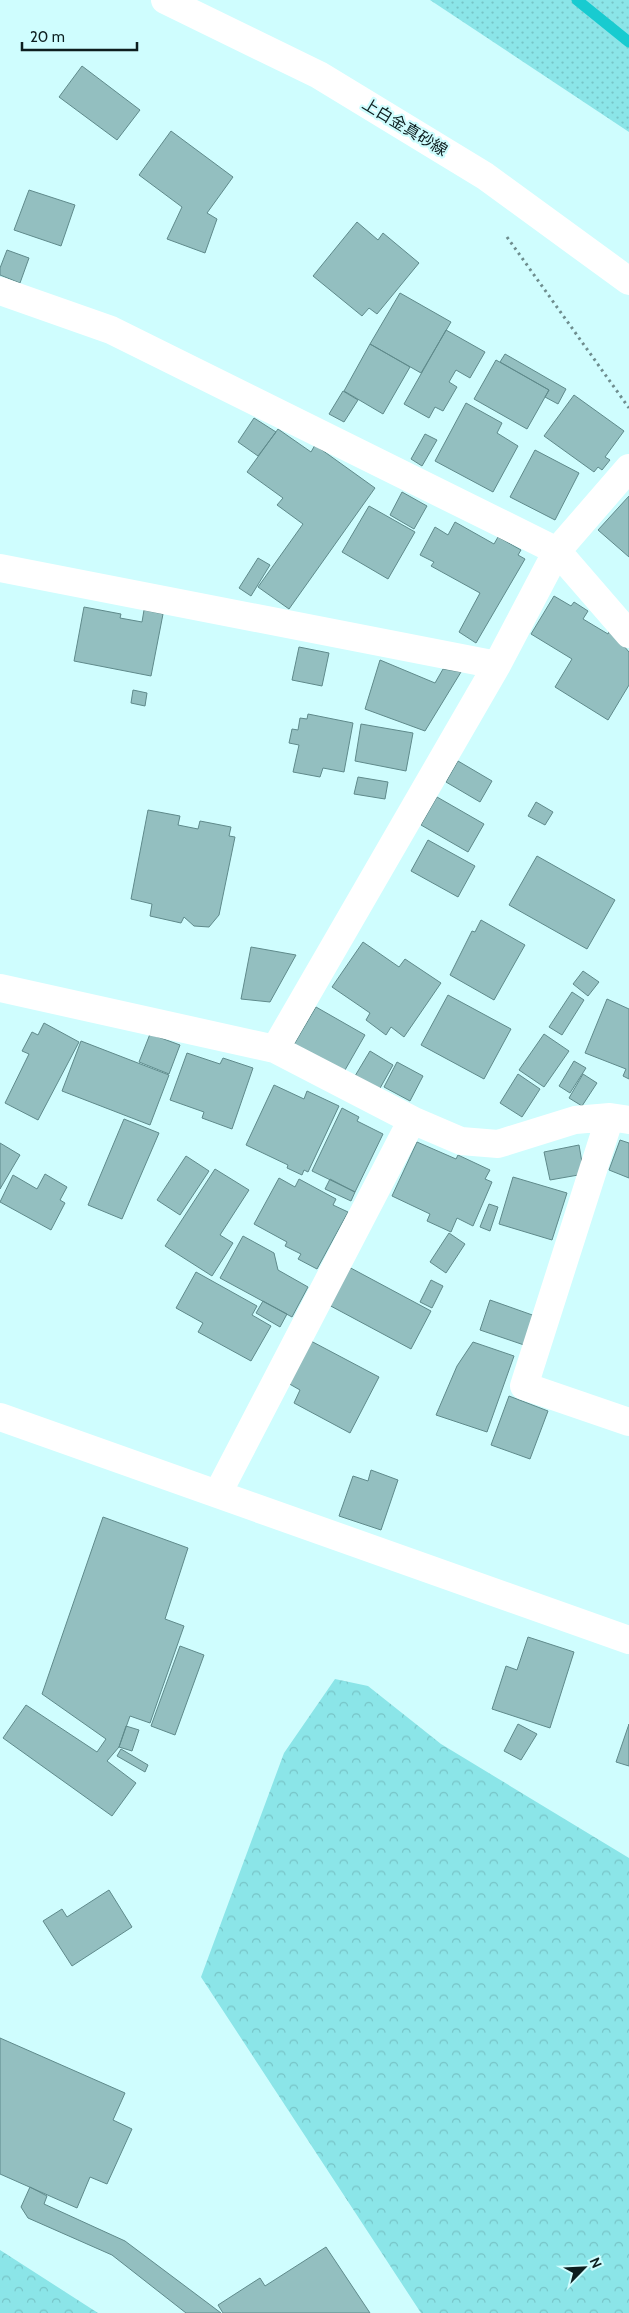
<svg xmlns="http://www.w3.org/2000/svg" width="629" height="2313" font-family="Cabin,'Noto Sans JP',sans-serif">
<style>
.grass{fill:url(#grass-dots)}
.forest{fill:url(#forest-crowns)}
.lines{fill:none;stroke-linecap:round;stroke-linejoin:round}
.stream{stroke:#18cbd0;stroke-width:11}
.building{fill:#93bfc0;stroke:#5f8a8b}
.path{stroke:#6e8d8e;stroke-width:3;stroke-dasharray:2.5 4;stroke-linecap:butt}
.street{stroke:#fff;stroke-width:28}
.secondary{stroke:#fff;stroke-width:28}
.labels{text-anchor:middle;dominant-baseline:central;stroke-width:4.5;stroke-linejoin:round;paint-order:stroke}
.street-label{font-size:16px;fill:#0d1e1f;stroke:#cffdfe}
</style>
<defs>
<pattern id="grass-dots" width="8" height="8" patternUnits="userSpaceOnUse" patternTransform="scale(1.25)"><rect width="8" height="8" fill="#8be5e8"/><path d="M2 2h.1M6 6h.1" fill="none" stroke="#77c4c7" stroke-width="1.8" stroke-linecap="round"/></pattern>
<pattern id="forest-crowns" width="20" height="18" patternUnits="userSpaceOnUse" patternTransform="scale(1.25)"><rect width="20" height="18" fill="#8be5e8"/><path d="M2 6a3 3 0 1 1 6 0M12 15a3 3 0 1 1 6 0" fill="none" stroke="#77c4c7"/></pattern>
</defs>
<rect width="100%" height="100%" fill="#cffdfe"/>
<path class="grass" d="M 430,0 L 629,0 L 629,132 Z"/>
<path class="forest" d="M 335,1679 L 368,1686 L 441,1744 L 629,1858 L 629,2313 L 421,2313 L 201,1977 L 284,1753 Z
M 0,2250 L 98,2313 L 0,2313 Z"/>
<g class="lines">
<path class="stream" d="M 577,0 L 629,42"/>
</g>
<path class="building" d="M 82,66 L 140,110 L 117,140 L 59,97 Z
M 171,131 L 233,177 L 207,213 L 217,219 L 205,253 L 167,239 L 182,207 L 139,175 Z
M 29,190 L 75,205 L 61,246 L 14,230 Z
M 357,222 L 378,240 L 383,233 L 419,263 L 377,314 L 369,308 L 362,316 L 313,276 Z
M 7,250 L 29,258 L 20,283 L 0,275 L 0,268 Z
M 400,293 L 451,322 L 421,373 L 370,344 Z
M 446,330 L 485,352 L 470,378 L 456,370 L 449,382 L 457,387 L 443,411 L 435,407 L 429,418 L 404,404 Z
M 370,344 L 410,367 L 383,414 L 344,391 Z
M 505,354 L 566,389 L 558,404 L 545,397 L 549,390 L 500,362 Z
M 496,360 L 549,390 L 527,429 L 474,399 Z
M 343,391 L 358,400 L 344,422 L 329,414 Z
M 574,395 L 624,431 L 605,457 L 610,460 L 602,470 L 598,467 L 594,472 L 544,436 Z
M 466,403 L 502,423 L 497,433 L 518,446 L 493,492 L 435,461 Z
M 254,418 L 276,432 L 258,456 L 238,442 Z
M 278,429 L 311,452 L 315,445 L 375,488 L 289,609 L 258,587 L 303,524 L 277,505 L 283,498 L 247,472 Z
M 425,434 L 437,440 L 422,466 L 411,459 Z
M 535,450 L 579,473 L 555,520 L 510,497 Z
M 402,492 L 427,506 L 414,529 L 390,515 Z
M 629,496 L 629,557 L 598,530 Z
M 369,506 L 415,532 L 388,579 L 342,552 Z
M 455,522 L 494,544 L 498,537 L 521,550 L 518,555 L 525,559 L 476,643 L 459,632 L 480,593 L 431,566 L 434,562 L 420,555 L 435,527 L 448,535 Z
M 258,558 L 270,565 L 251,596 L 239,588 Z
M 554,596 L 571,606 L 574,602 L 588,611 L 583,619 L 608,634 L 610,630 L 629,652 L 629,685 L 608,720 L 555,687 L 572,659 L 531,634 Z
M 84,607 L 121,614 L 120,618 L 142,622 L 144,610 L 163,614 L 151,676 L 74,661 Z
M 299,647 L 329,653 L 322,686 L 292,680 Z
M 380,660 L 435,683 L 443,669 L 461,672 L 425,731 L 365,709 Z
M 133,690 L 147,693 L 145,706 L 131,703 Z
M 308,714 L 353,723 L 344,772 L 323,768 L 320,777 L 293,772 L 299,745 L 289,743 L 292,729 L 298,730 L 300,718 L 307,719 Z
M 361,724 L 413,733 L 406,771 L 355,761 Z
M 458,761 L 492,781 L 480,802 L 446,782 Z
M 358,777 L 388,782 L 385,799 L 354,794 Z
M 437,797 L 484,824 L 468,852 L 421,825 Z
M 536,802 L 553,812 L 545,825 L 528,816 Z
M 148,810 L 180,816 L 178,825 L 198,829 L 200,821 L 231,827 L 229,836 L 235,837 L 219,915 L 209,927 L 194,926 L 184,917 L 181,923 L 150,916 L 152,904 L 131,899 Z
M 428,840 L 475,866 L 458,897 L 411,871 Z
M 537,856 L 615,900 L 587,949 L 509,905 Z
M 481,920 L 525,945 L 494,1000 L 450,975 L 472,931 L 475,932 Z
M 363,942 L 399,967 L 405,959 L 441,983 L 404,1037 L 391,1027 L 386,1035 L 366,1020 L 370,1013 L 332,987 Z
M 251,947 L 296,955 L 270,1002 L 241,999 Z
M 583,971 L 599,982 L 588,996 L 573,984 Z
M 572,992 L 584,1000 L 562,1035 L 549,1027 Z
M 448,995 L 511,1029 L 484,1079 L 421,1045 Z
M 607,999 L 629,1009 L 629,1079 L 623,1076 L 626,1069 L 585,1053 Z
M 316,1007 L 365,1035 L 341,1077 L 292,1048 Z
M 44,1023 L 79,1042 L 38,1120 L 5,1103 L 29,1054 L 22,1051 L 32,1032 L 38,1035 Z
M 150,1034 L 180,1045 L 169,1074 L 139,1062 Z
M 544,1034 L 569,1051 L 544,1087 L 519,1070 Z
M 81,1041 L 169,1075 L 150,1125 L 62,1091 Z
M 370,1051 L 393,1065 L 379,1090 L 355,1076 Z
M 187,1053 L 220,1064 L 223,1058 L 253,1068 L 232,1129 L 202,1118 L 204,1112 L 170,1100 Z
M 574,1061 L 586,1068 L 570,1093 L 559,1086 Z
M 397,1062 L 423,1076 L 410,1101 L 384,1087 Z
M 518,1074 L 540,1089 L 522,1117 L 500,1103 Z
M 583,1074 L 597,1083 L 582,1106 L 569,1098 Z
M 274,1085 L 304,1099 L 307,1091 L 339,1106 L 308,1172 L 304,1170 L 302,1175 L 287,1168 L 288,1165 L 246,1145 Z
M 342,1108 L 359,1117 L 357,1121 L 383,1134 L 355,1192 L 312,1171 Z
M 124,1119 L 159,1133 L 122,1219 L 88,1205 Z
M 620,1140 L 629,1143 L 629,1178 L 609,1170 Z
M 417,1142 L 456,1159 L 458,1155 L 490,1170 L 485,1179 L 492,1182 L 473,1226 L 457,1218 L 451,1232 L 427,1221 L 430,1214 L 392,1196 Z
M 0,1143 L 20,1155 L 0,1189 Z
M 579,1145 L 584,1174 L 550,1180 L 544,1152 Z
M 186,1156 L 209,1171 L 180,1215 L 157,1200 Z
M 215,1169 L 249,1190 L 220,1235 L 233,1243 L 212,1276 L 165,1246 Z
M 45,1174 L 67,1187 L 60,1200 L 65,1203 L 51,1230 L 0,1202 L 13,1175 L 37,1189 Z
M 513,1177 L 567,1193 L 552,1240 L 499,1224 Z
M 279,1178 L 295,1187 L 299,1179 L 336,1199 L 333,1205 L 348,1212 L 317,1269 L 298,1259 L 301,1254 L 285,1246 L 287,1242 L 254,1224 Z
M 330,1179 L 355,1192 L 351,1201 L 325,1189 Z
M 489,1204 L 498,1207 L 490,1231 L 480,1227 Z
M 449,1233 L 465,1244 L 446,1273 L 430,1262 Z
M 243,1236 L 274,1253 L 278,1270 L 308,1287 L 292,1317 L 220,1278 Z
M 347,1266 L 431,1311 L 411,1349 L 327,1304 Z
M 196,1272 L 257,1306 L 252,1315 L 271,1326 L 251,1361 L 198,1332 L 203,1323 L 176,1308 Z
M 431,1280 L 443,1286 L 432,1308 L 420,1302 Z
M 490,1300 L 538,1317 L 527,1346 L 480,1330 Z
M 263,1301 L 287,1314 L 280,1327 L 256,1313 Z
M 309,1340 L 379,1377 L 350,1433 L 294,1403 L 300,1390 L 286,1382 Z
M 473,1342 L 514,1356 L 487,1432 L 436,1415 L 457,1366 Z
M 509,1396 L 548,1411 L 530,1459 L 491,1445 Z
M 371,1470 L 398,1480 L 381,1530 L 339,1516 L 353,1476 L 368,1481 Z
M 103,1517 L 188,1548 L 165,1619 L 184,1626 L 150,1723 L 130,1716 L 119,1747 L 107,1761 L 136,1783 L 112,1816 L 3,1738 L 26,1705 L 97,1752 L 106,1739 L 42,1694 Z
M 528,1637 L 574,1652 L 550,1728 L 492,1709 L 506,1666 L 517,1670 Z
M 180,1646 L 204,1655 L 175,1735 L 151,1726 Z
M 518,1724 L 537,1734 L 521,1760 L 504,1751 Z
M 629,1724 L 629,1766 L 616,1762 Z
M 126,1726 L 139,1730 L 132,1751 L 119,1747 Z
M 121,1749 L 148,1765 L 145,1772 L 117,1756 Z
M 109,1890 L 132,1927 L 72,1966 L 43,1921 L 62,1909 L 67,1917 Z
M 0,2038 L 125,2093 L 113,2120 L 132,2129 L 107,2184 L 90,2177 L 77,2208 L 0,2174 Z
M 30,2187 L 47,2196 L 44,2204 L 125,2241 L 221,2313 L 186,2313 L 112,2255 L 28,2218 L 21,2207 Z
M 326,2247 L 370,2313 L 223,2313 L 218,2305 L 260,2278 L 265,2286 Z"/>
<g class="lines">
<path class="path" d="M 507,237 L 629,408"/>
<path class="street" d="M 0,291 L 111,330 L 557,551 L 629,634
M 0,568 L 497,665
M 0,988 L 275,1049 L 412,1120 L 461,1141 L 498,1144 L 575,1120 L 610,1117 L 629,1120
M 275,1049 L 497,665 L 557,551 L 629,468
M 610,1117 L 524,1386 L 629,1422
M 0,1417 L 629,1640
M 218,1493 L 412,1120"/>
<path class="secondary" d="M 165,0 L 319,75 L 485,176 L 629,281"/>
</g>
<g class="labels">
<g class="street-label">
<text transform="translate(405 127) rotate(31)">上白金真砂線</text>
</g>
</g>
<g transform="translate(584 2268) rotate(66)" stroke="#cffdfe" stroke-width="4" paint-order="stroke">
<path d="M0-4L9 19L0 12L-9 19Z" fill="#0d1e1f"/>
<text y="-8" font-size="14" font-weight="bold" text-anchor="middle" fill="#0d1e1f">N</text>
</g>
<path d="M22 42v8h115v-8" fill="none" stroke="#0d1e1f" stroke-width="2.5"/>
<text x="30" y="42" font-size="15" fill="#0d1e1f" stroke="#cffdfe" stroke-width="4" paint-order="stroke">20 m</text>
</svg>
